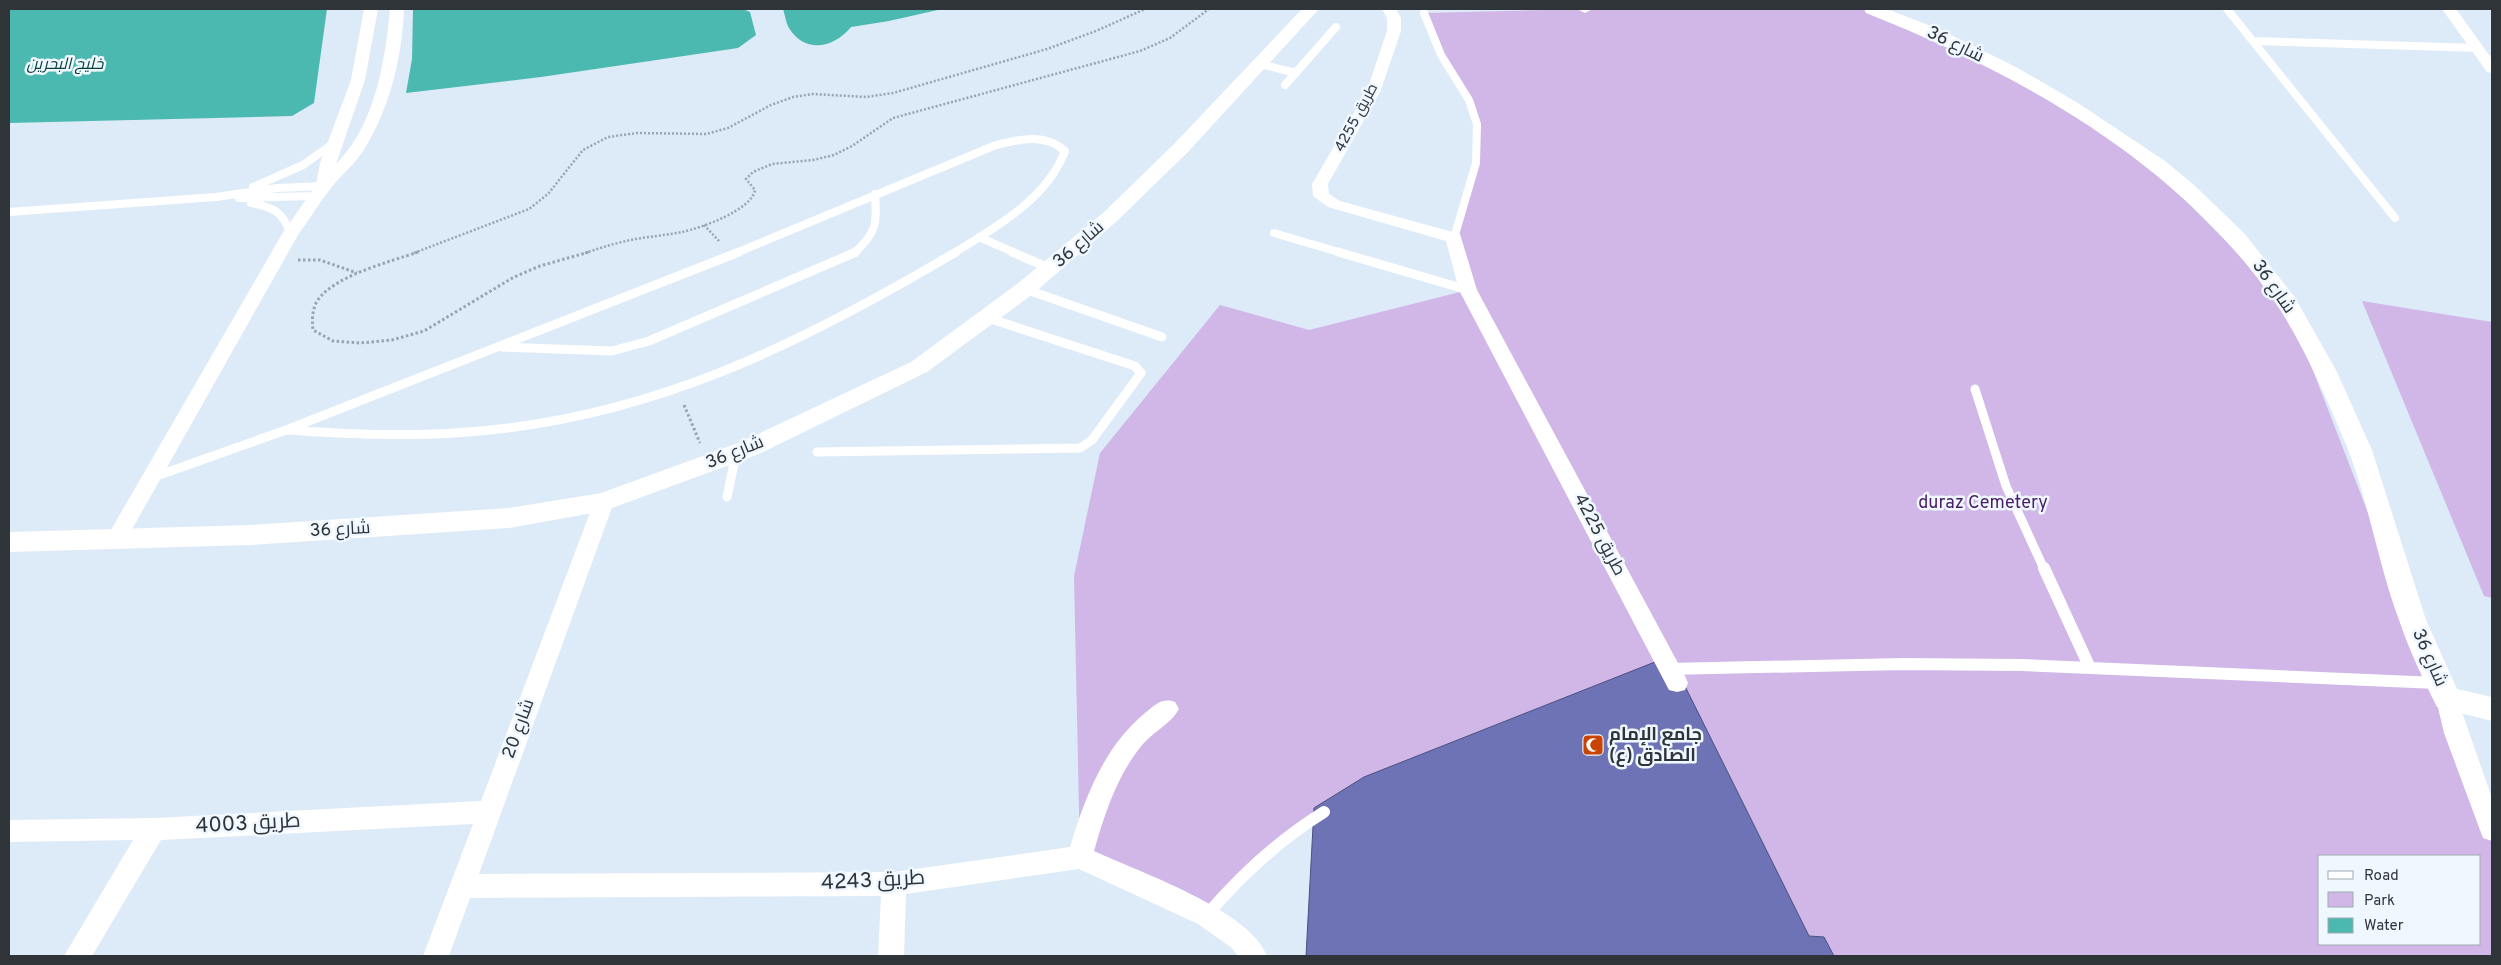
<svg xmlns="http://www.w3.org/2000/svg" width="2501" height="965" font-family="Overpass,Cairo,sans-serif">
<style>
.green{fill:#d0b7e7;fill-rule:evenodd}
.water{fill:#4cb9b0}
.building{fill:#6d73b5;stroke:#4c507f}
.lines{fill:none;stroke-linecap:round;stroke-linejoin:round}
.path-far1{stroke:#9aa4ae;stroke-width:2.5;stroke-dasharray:2 2;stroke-linecap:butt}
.path{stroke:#9aa4ae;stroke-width:3;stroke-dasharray:2.5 2.5;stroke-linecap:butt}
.service-far2{stroke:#fff;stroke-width:8}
.service-far1{stroke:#fff;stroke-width:9}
.service{stroke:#fff;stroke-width:12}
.minor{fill:#fff;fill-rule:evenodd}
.tertiary{fill:#fff;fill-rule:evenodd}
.labels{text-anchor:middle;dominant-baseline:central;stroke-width:5;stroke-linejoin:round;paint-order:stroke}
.far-street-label{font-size:15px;fill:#2f3439;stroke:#eff7ff}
.far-water-label{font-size:16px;font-style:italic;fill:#093d3a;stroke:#eff7ff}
.street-label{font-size:18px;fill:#2f3439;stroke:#eff7ff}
.park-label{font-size:18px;fill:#4b1c69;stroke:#eff7ff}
.poi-label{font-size:18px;font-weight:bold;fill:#2f3439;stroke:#eff7ff;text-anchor:start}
.near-street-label{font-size:21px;fill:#2f3439;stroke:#eff7ff}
</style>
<rect width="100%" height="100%" fill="#ddeaf8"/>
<path class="green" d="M 1584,9 L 1867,9 L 1935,34 L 2128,143 L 2286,301 L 2492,833 L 2492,956 L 1811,956 L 1314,818 L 1207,915 L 1080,857 L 1074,576 L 1100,453 L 1220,305 L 1309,330 L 1468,290 L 1454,238 L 1469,187 L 1477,124 L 1424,13 ZM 2320,856 L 2480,856 L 2480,944 L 2320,944 Z
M 2362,301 L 2492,322 L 2492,598 L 2484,596 Z"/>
<path class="water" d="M 9,9 L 327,9 L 314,103 L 292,116 L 9,123 Z
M 413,9 L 743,9 L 750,12 L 756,35 L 738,48 L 541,77 L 406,93 L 412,59 Z
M 783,9 L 942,9 L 889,21 L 851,27 C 834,48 805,54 789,28 C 786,23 785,15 783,9 Z"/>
<path class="building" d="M 1670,656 L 1809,936 L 1824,937 L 1834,956 L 1306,956 L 1314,808 L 1364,777 Z"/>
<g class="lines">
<path class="path-far1" d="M 704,225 L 719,241
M 414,253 L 529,209 L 548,194 L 583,150 L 608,137 L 637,133 L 706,134 L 728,128 L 771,105 L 793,97 L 813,94 L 866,97 L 893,93 L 1047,49 L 1096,31 L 1145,9
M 585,253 C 597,249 609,245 622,242 C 641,237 662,236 682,232 C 701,228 752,210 755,190 L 746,179 L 753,172 L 772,164 L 813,160 L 834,155 L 852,146 L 893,118 L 1140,51 L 1170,38 L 1209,9"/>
<path class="path" d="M 418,252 C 390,262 331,276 316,303 C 312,312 312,321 313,330 L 333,341 L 360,343 L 392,340 L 424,331 L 514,277 L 540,266 L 589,252
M 298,260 L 320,260 L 357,273
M 684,405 L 700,443"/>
<path class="service-far2" d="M 2227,9 L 2395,218
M 1424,13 L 1441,55 L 1469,100 L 1477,124 L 1476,163 L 1454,238
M 2253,41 L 2477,48
M 1260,64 L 1296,73
M 1285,85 L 1336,27
M 253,187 L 303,165 L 334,143
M 239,198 L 318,196
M 251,203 C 273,207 284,212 290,234
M 9,212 L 216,197 L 277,188 L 324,186
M 1274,233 L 1342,253
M 979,237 L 1015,253
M 736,253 L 996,145 C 1020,139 1045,133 1065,151 C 1047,199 996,227 954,253
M 854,253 C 877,233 877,223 875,194"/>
<path class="service-far1" d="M 1012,252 L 1051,269
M 1338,252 L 1468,290
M 1025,289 L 1162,337
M 502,347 L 612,351 L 649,341 L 856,252
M 1975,389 L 2006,486 L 2044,569
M 286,430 C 347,434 407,437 467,432 C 650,419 801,344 956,252
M 286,430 L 739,252
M 817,452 L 1080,448 L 1092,440 L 1141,373 L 1135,366 L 988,318
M 151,478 L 286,430
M 727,497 L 736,454"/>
<path class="service" d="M 2044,568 L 2090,668
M 1667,669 L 1903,664 L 2022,665 L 2437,683
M 1207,915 C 1241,875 1279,840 1324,812"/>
<path class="minor" d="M 364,9 L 378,9 L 365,80 L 336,164 C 375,125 385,62 390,9 L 404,9 C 402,57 390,109 363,151 C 354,165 341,175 331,188 C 319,203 309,220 298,235 L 122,547 L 115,549 L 108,547 L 105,541 L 108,535 L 282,234 L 316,185 L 320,163 L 351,80 Z
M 1382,9 L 1396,9 L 1401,18 L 1401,31 L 1381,90 L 1328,184 L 1329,194 L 1340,201 L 1460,234 L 1477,290 L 1685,676 L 1688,683 L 1685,690 L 1677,692 L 1669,690 L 1459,290 L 1446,241 L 1328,207 L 1313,196 L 1312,184 L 1367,90 L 1387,31 L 1387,18 Z
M 1577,9 L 1592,9 L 1585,13 Z
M 2442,9 L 2456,9 L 2492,59 L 2492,73 L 2487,72 Z
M 604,494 L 611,497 L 614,502 L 479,874 L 894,872 L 1070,847 C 1085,797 1104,747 1145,713 C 1155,705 1162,697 1175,702 L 1179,709 C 1171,724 1154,731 1143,744 C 1117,775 1105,813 1094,851 C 1139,872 1250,910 1267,956 L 1238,956 L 1232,948 L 1198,924 L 1079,869 L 906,894 L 904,956 L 878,956 L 881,896 L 470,898 L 449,956 L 423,956 L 473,824 L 161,840 L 92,956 L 64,956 L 133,840 L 9,842 L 9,820 L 154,818 L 481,801 L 594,502 L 597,497 Z
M 2447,689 L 2455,692 L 2492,798 L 2492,841 L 2483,838 L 2480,830 L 2444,733 L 2436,699 L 2439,692 Z"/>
<path class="tertiary" d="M 1302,9 L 1319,9 L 1188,152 L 1117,221 L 1033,294 L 927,372 L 759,454 L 604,511 L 509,528 L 251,545 L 9,552 L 9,532 L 251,525 L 509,508 L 601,493 L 741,442 L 911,362 L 1017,284 L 1103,213 L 1174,144 Z
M 1864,9 L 1887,9 L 1941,30 L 2016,67 L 2078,103 L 2165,161 L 2193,184 L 2244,233 L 2294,296 L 2336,370 L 2372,450 L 2426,620 L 2457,689 L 2492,697 L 2492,721 L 2437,707 C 2423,679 2409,650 2399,620 C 2378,564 2369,503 2347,447 C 2328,402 2303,343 2275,302 C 2178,162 2022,75 1866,13 Z"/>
</g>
<defs>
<g id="mosque-square" transform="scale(1.125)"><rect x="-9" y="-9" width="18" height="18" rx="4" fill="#c94302" stroke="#eff7ff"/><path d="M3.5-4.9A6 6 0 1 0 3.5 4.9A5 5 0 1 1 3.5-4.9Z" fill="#fff"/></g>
</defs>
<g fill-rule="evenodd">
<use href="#mosque-square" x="1593" y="745"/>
</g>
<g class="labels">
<g class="far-street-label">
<text transform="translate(1357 118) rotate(-62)">طريق 4255</text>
</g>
<g class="far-water-label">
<text x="65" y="65">خليج البحرين</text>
</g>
<g class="street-label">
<text transform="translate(1955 45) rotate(26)">شارع 36</text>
<text transform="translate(1079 245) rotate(-41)">شارع 36</text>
<text transform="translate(2273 287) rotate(55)">شارع 36</text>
<text transform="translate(735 453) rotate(-22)">شارع 36</text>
<text transform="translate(340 530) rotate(-3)">شارع 36</text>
<text transform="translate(1599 535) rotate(62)">طريق 4225</text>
<text transform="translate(2429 658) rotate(66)">شارع 36</text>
<text transform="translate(519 729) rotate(-70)">شارع 20</text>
</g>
<g class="park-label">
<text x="1983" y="503">duraz Cemetery</text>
</g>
<g class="poi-label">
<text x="1609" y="735">جامع الإمام<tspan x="1609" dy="21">الصادق (ع)</tspan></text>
</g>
<g class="near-street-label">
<text transform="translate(248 824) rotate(-3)">طريق 4003</text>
<text transform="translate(873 881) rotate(-3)">طريق 4243</text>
</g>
</g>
<rect width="2501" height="965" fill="none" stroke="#2f3439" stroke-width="20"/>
<rect x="2318" y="855" width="162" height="90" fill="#eff7ff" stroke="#a2a9b0"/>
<rect x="2328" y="871" width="25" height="8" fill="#ffffff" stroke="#a2a9b0"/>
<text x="2364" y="880" font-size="15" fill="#2f3439">Road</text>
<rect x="2328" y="892" width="25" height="15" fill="#d0b7e7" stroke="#a2a9b0"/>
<text x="2364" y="905" font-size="15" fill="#2f3439">Park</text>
<rect x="2328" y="918" width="25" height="15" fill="#4cb9b0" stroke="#a2a9b0"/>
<text x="2364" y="930" font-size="15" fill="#2f3439">Water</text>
</svg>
